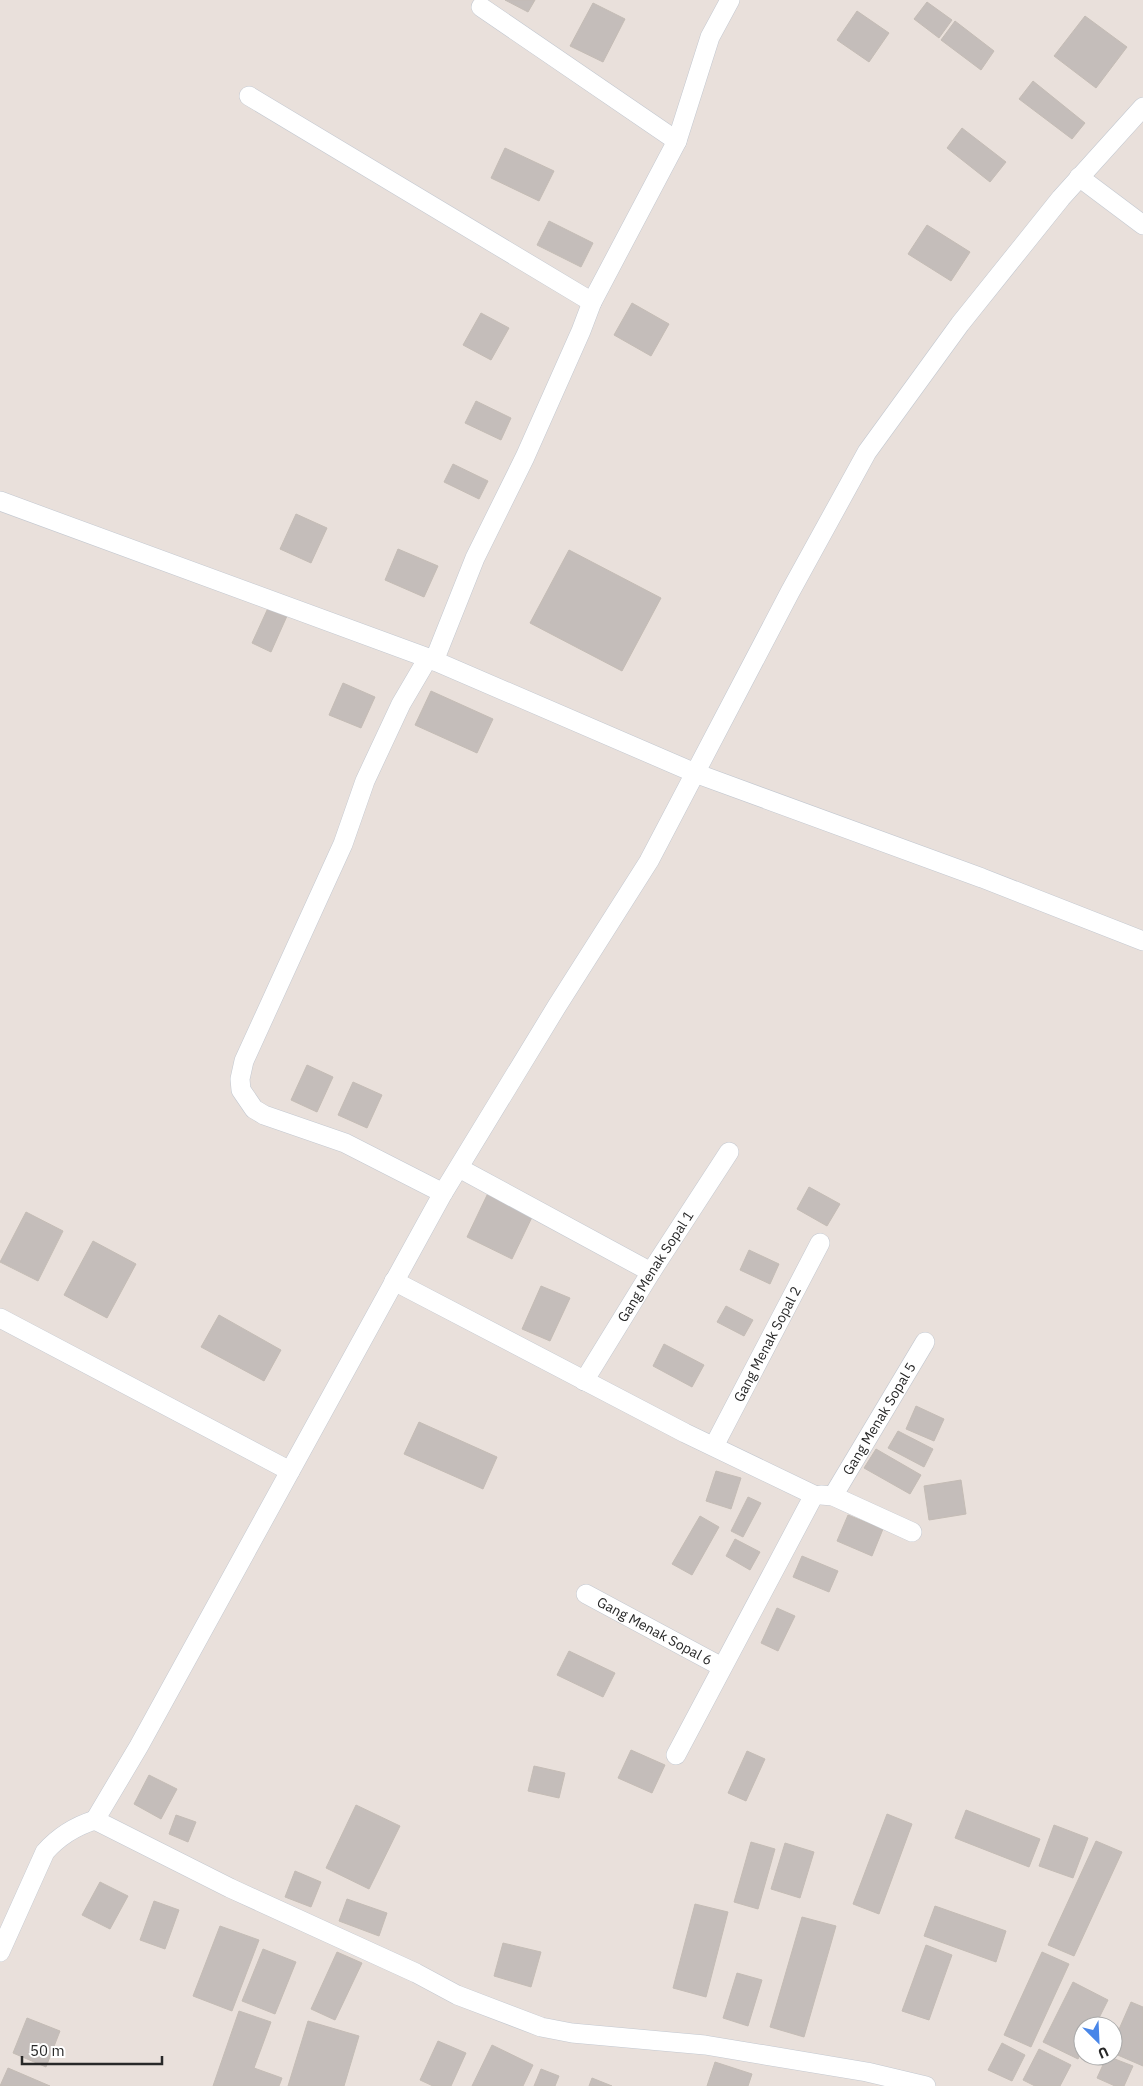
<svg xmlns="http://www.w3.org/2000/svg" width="1143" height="2086" font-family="'IBM Plex Sans',sans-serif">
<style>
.building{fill:#c4bdba;stroke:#c4bcb5}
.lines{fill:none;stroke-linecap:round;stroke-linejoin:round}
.minor-casing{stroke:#c3c8d0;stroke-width:20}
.minor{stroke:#fff;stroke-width:19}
.labels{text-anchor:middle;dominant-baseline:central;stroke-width:4;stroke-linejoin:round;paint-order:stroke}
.street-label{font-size:14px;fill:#282828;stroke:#fff}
</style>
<rect width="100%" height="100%" fill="#e9e0db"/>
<path class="building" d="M 505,0 L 535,0 L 528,12 Z
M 927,2 L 952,20 L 939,38 L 914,19 Z
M 593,3 L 625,19 L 603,62 L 570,46 Z
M 857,11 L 889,33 L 869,62 L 837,40 Z
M 1085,16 L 1127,47 L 1096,88 L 1054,56 Z
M 955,21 L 994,51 L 981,70 L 941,40 Z
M 1033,81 L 1085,123 L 1072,139 L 1019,99 Z
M 962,128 L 1006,162 L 990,182 L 947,148 Z
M 505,148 L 554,171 L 539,201 L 491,178 Z
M 549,221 L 593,243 L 581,267 L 537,245 Z
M 927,225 L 970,252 L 951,281 L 908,254 Z
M 632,303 L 669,324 L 651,356 L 614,335 Z
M 481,313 L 509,328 L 491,360 L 463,345 Z
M 476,401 L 511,418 L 501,440 L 465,423 Z
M 453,464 L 488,481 L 479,499 L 444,482 Z
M 296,514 L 327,528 L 311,563 L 280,549 Z
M 398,549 L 438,566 L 424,597 L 385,580 Z
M 569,550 L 661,598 L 622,671 L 530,623 Z
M 268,608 L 287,616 L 271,652 L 252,643 Z
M 343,683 L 375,697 L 361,728 L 329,715 Z
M 431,691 L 493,719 L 477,753 L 415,725 Z
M 307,1065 L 333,1077 L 317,1112 L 291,1100 Z
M 353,1082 L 382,1095 L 367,1128 L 338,1115 Z
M 809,1187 L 840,1204 L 827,1226 L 797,1209 Z
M 489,1191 L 534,1213 L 512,1259 L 467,1237 Z
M 26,1212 L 63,1231 L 38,1281 L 0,1262 Z
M 93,1241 L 136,1264 L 107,1318 L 64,1295 Z
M 749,1250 L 779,1264 L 770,1284 L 740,1270 Z
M 541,1286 L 570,1298 L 550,1341 L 522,1329 Z
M 726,1306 L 753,1320 L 744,1336 L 717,1322 Z
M 219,1315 L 281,1350 L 264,1381 L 201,1347 Z
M 664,1344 L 704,1365 L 692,1387 L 653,1366 Z
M 916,1406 L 944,1419 L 934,1441 L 906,1429 Z
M 419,1422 L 497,1457 L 483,1489 L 404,1454 Z
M 898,1431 L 933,1449 L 924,1467 L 888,1448 Z
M 876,1449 L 921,1475 L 910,1494 L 864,1468 Z
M 716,1471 L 741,1478 L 731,1509 L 706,1501 Z
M 961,1480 L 966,1514 L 929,1520 L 924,1486 Z
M 748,1497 L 761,1503 L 743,1537 L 731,1531 Z
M 848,1515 L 883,1529 L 872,1556 L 837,1541 Z
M 700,1516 L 719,1527 L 692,1575 L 672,1564 Z
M 735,1539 L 760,1552 L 750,1570 L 726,1556 Z
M 802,1556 L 838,1571 L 829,1592 L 793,1577 Z
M 777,1608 L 795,1616 L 778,1651 L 761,1643 Z
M 569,1651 L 615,1673 L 603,1697 L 557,1675 Z
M 631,1750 L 665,1765 L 652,1793 L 618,1778 Z
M 747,1751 L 765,1759 L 746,1801 L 728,1793 Z
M 534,1766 L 565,1773 L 559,1798 L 528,1791 Z
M 149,1775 L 177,1789 L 161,1819 L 134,1804 Z
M 356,1805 L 400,1826 L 369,1889 L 326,1868 Z
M 966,1810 L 1040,1839 L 1029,1867 L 955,1838 Z
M 887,1814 L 912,1824 L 879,1914 L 853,1904 Z
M 176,1815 L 196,1822 L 188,1842 L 169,1834 Z
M 1054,1825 L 1088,1838 L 1073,1878 L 1039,1866 Z
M 1096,1841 L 1122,1852 L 1074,1956 L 1048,1945 Z
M 751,1842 L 775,1849 L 758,1909 L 734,1902 Z
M 785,1843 L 814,1852 L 800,1898 L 771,1889 Z
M 295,1871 L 321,1882 L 311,1907 L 285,1897 Z
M 100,1882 L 128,1896 L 110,1929 L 82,1915 Z
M 347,1899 L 387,1913 L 379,1936 L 339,1921 Z
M 154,1901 L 179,1910 L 165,1949 L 140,1940 Z
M 695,1904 L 728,1912 L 706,1997 L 673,1988 Z
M 935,1906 L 1006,1931 L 996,1962 L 924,1936 Z
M 802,1917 L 836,1926 L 804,2037 L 770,2027 Z
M 220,1926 L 259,1940 L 232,2011 L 193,1996 Z
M 503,1943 L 541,1952 L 531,1987 L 494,1976 Z
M 926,1945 L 952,1955 L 929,2020 L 902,2011 Z
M 263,1949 L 296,1962 L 275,2014 L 242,2001 Z
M 337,1952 L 362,1963 L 335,2020 L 311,2009 Z
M 1042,1952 L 1069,1964 L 1031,2047 L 1004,2035 Z
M 737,1973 L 762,1980 L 748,2026 L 723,2018 Z
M 1073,1982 L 1108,2000 L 1095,2026 L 1083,2026 L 1083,2049 L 1078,2059 L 1043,2042 Z
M 1131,2002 L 1143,2007 L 1143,2066 L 1113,2053 L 1113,2043 Z
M 239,2011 L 271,2022 L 254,2068 L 282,2078 L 279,2086 L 213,2086 Z
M 27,2018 L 60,2031 L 46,2067 L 13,2053 Z
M 308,2021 L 359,2036 L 344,2086 L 288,2086 Z
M 438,2041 L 466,2053 L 451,2086 L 433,2086 L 420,2080 Z
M 1002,2043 L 1025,2055 L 1012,2081 L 988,2070 Z
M 492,2045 L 533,2065 L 523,2086 L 472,2086 Z
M 1039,2049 L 1071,2065 L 1060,2086 L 1035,2086 L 1023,2080 Z
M 1107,2056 L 1133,2066 L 1124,2086 L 1115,2086 L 1097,2078 Z
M 715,2062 L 752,2074 L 748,2086 L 707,2086 Z
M 8,2068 L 50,2086 L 0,2086 Z
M 541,2069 L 559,2076 L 555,2086 L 534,2086 Z
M 592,2078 L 612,2086 L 589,2086 Z"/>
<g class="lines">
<g class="minor-casing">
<g id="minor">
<path d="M 481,7 L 677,141"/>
<path d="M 249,96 L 592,302"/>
<path d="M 1079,177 L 1143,225"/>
<path d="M 0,501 L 428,658 L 695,773 L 982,878 L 1143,941"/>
<path d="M 428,658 L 401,704 L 365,781 L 343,844 L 244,1061 L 240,1079 L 241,1090 L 254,1109 L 264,1115 L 345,1143 L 443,1193"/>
<path d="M 434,661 L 475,558 L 525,457 L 581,331 L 592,302 L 677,141 L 710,37 L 730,0"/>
<path d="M 459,1168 L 651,1272"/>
<path d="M 394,1281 L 685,1433 L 814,1495 L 676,1755"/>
<path d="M 0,1318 L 290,1471"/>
<path id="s1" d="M 584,1381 L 651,1272 L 729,1152"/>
<path id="s2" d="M 714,1446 L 820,1243"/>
<path d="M 821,1495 L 833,1496 L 912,1532"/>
<path id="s3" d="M 833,1496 L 925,1342"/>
<path id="s4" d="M 586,1594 L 722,1667"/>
<path d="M 95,1820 L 139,1746 L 443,1193 L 557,1006 L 649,861 L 790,592 L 867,452 L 960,324 L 1061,198 L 1143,107"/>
<path d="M 0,1952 L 45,1852 C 59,1836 76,1826 95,1820 L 230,1888 L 416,1973 L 457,1995 L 541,2027 L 572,2033 L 705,2045 L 867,2072 L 926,2086"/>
</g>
</g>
<use href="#minor" class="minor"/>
</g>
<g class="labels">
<g class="street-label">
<text stroke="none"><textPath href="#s1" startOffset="135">Gang Menak Sopal 1</textPath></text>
<text stroke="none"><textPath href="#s2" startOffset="115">Gang Menak Sopal 2</textPath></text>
<text stroke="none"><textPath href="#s3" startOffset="90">Gang Menak Sopal 5</textPath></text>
<text stroke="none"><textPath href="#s4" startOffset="78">Gang Menak Sopal 6</textPath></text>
</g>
</g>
<g transform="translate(1098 2041) rotate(156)"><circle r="24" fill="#ffffff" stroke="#a9a9a9"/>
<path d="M0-4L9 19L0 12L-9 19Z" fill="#4986e8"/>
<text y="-8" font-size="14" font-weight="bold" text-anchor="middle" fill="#282828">U</text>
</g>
<path d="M22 2056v8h140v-8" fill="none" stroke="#282828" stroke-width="2.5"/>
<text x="30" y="2056" font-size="15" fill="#282828" stroke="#ffffff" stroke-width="4" paint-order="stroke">50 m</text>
</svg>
